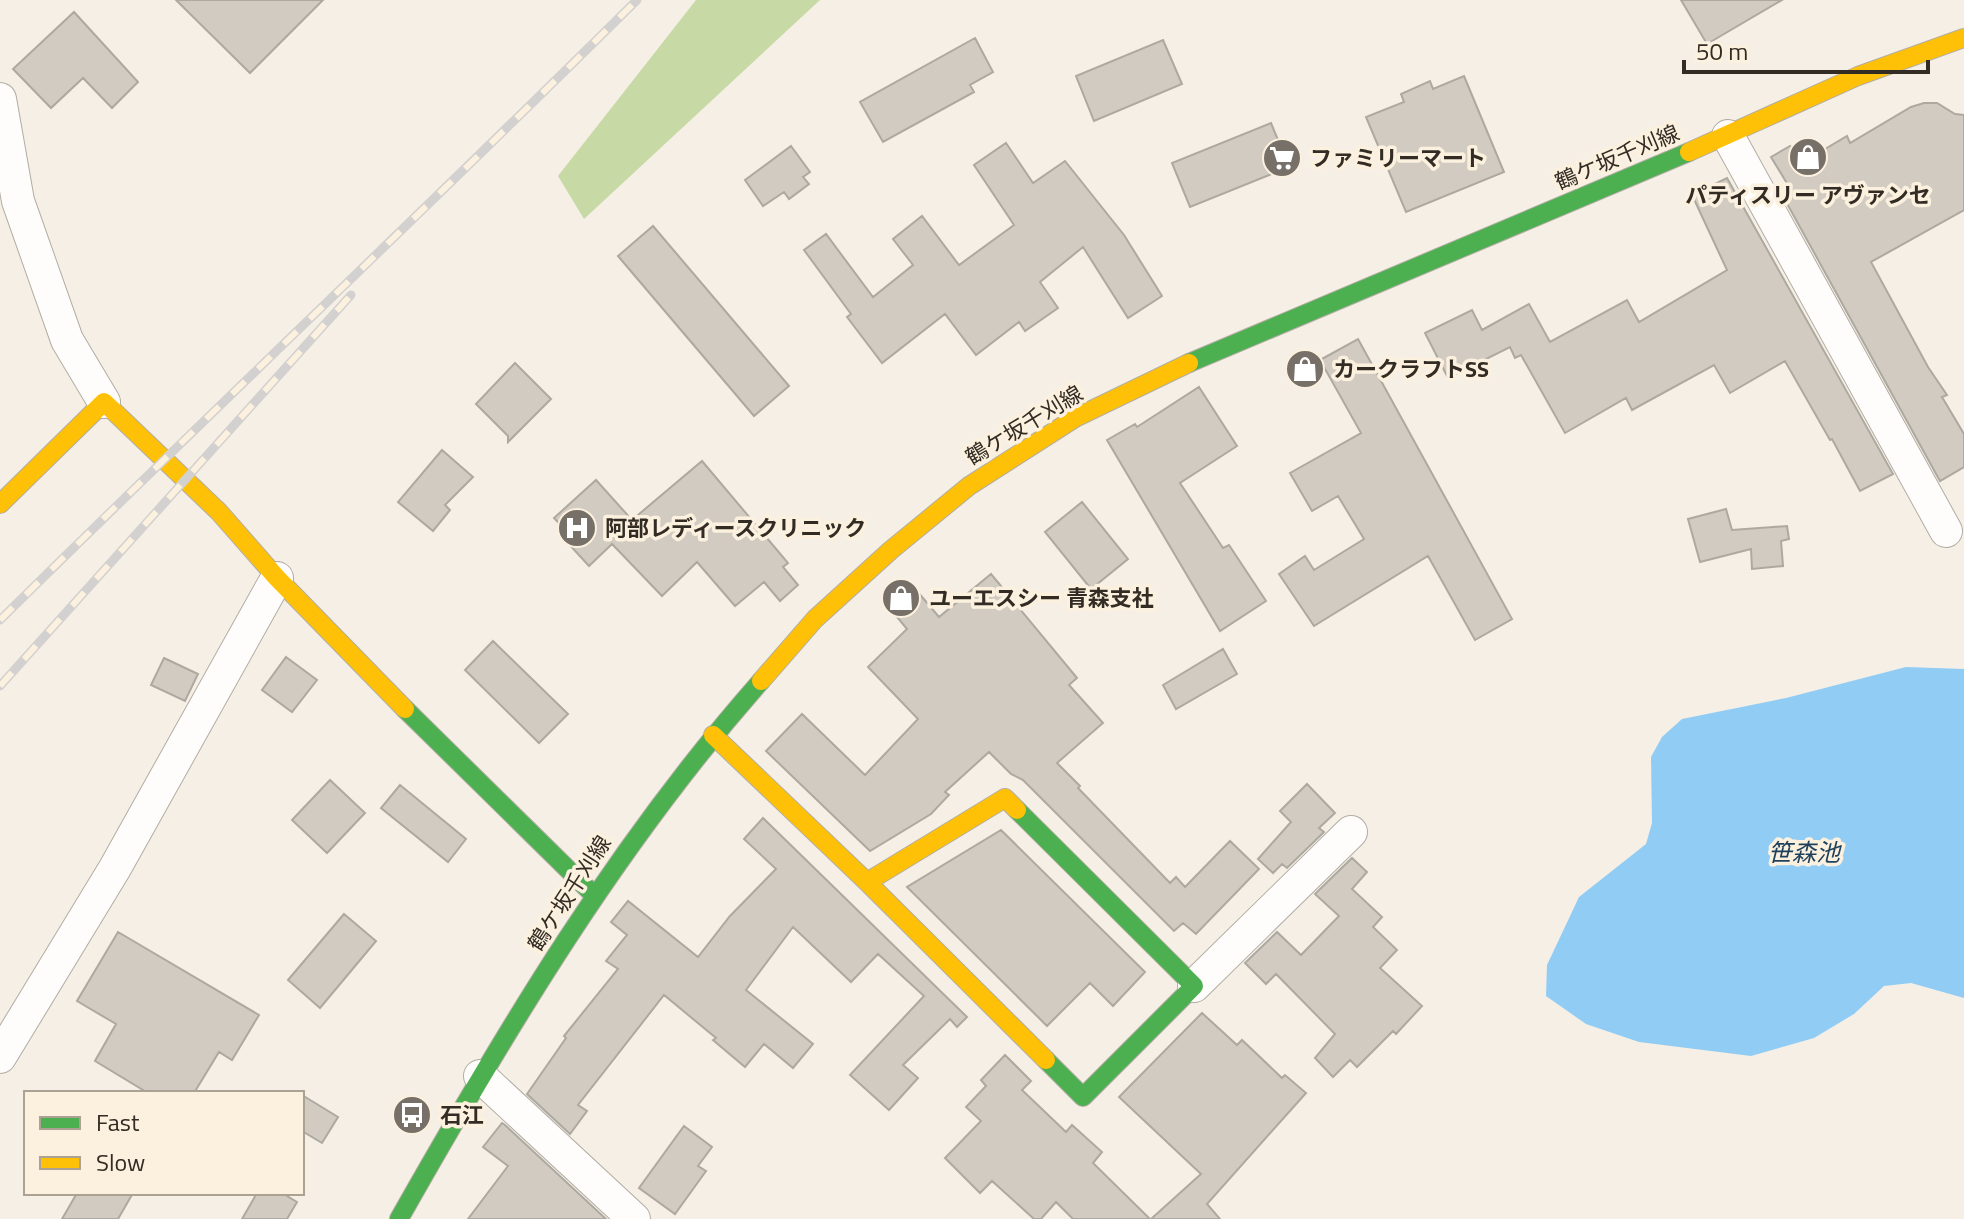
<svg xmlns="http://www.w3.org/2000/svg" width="1964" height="1219" font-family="'Titillium Web','Noto Sans JP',sans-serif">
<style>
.forest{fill:#c7d9a4}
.water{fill:#91ccf5}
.building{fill:#d1cbc2;stroke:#aea9a0;stroke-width:2}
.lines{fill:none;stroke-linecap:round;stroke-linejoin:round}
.street-casing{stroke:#b2ada4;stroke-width:34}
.fast-casing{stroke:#b2ada4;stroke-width:20}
.slow-casing{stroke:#b2ada4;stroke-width:20}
.street{stroke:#fefdfb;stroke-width:32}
.fast{stroke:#4caf50;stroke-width:18}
.slow{stroke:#ffc107;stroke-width:18}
.rail-casing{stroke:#d3d1cf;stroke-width:9}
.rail{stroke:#fcf0de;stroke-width:6;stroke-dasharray:18;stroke-linecap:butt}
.labels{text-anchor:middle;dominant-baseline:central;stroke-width:7;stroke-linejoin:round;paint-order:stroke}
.street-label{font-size:22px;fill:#322c24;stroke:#fcf0de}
.poi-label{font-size:22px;font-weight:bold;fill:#322c24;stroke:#fcf0de;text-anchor:start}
.water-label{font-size:24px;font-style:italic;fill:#1e425d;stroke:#fcf0de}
</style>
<rect width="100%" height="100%" fill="#f5efe5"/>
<path class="forest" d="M 696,0 L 820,0 L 584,219 L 558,176 Z"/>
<path class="water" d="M 1906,667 L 1964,669 L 1964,998 L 1911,983 L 1884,986 L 1854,1014 L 1814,1038 L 1751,1056 L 1639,1042 L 1586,1024 L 1546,996 L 1547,965 L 1579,897 L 1646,844 L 1652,823 L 1651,757 L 1662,737 L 1682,719 L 1786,698 Z"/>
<path class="building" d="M 176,0 L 323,0 L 250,73 Z
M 1681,0 L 1782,0 L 1707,44 Z
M 74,12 L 138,82 L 112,108 L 83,78 L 51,108 L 13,69 Z
M 975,38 L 993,72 L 970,85 L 974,92 L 883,142 L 860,102 Z
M 1163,40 L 1182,84 L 1094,121 L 1076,76 Z
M 1464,76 L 1504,172 L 1406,212 L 1366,117 L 1404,102 L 1401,94 L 1430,81 L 1433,89 Z
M 1924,103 L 1937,103 L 1955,114 L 1964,115 L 1964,210 L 1871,262 L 1928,367 L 1947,395 L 1942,397 L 1964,434 L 1964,467 L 1940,481 L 1779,189 L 1788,185 L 1771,157 L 1790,146 L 1815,155 L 1847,136 L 1850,143 L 1911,107 Z
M 1271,123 L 1289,167 L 1190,207 L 1172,163 Z
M 1006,143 L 1033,183 L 1065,161 L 1124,235 L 1162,296 L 1128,318 L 1083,247 L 1040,282 L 1058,308 L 1025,331 L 1019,322 L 976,355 L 945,314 L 882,363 L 847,317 L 851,314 L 804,250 L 826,234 L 873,297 L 913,265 L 893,239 L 922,216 L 959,265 L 1014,225 L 974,165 Z
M 791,146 L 810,172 L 803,177 L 809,184 L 789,199 L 784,192 L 763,206 L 745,180 Z
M 1727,178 L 1893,474 L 1860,491 L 1832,439 L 1830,440 L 1785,361 L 1730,393 L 1714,365 L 1632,410 L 1626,398 L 1565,433 L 1521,355 L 1515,358 L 1510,347 L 1448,378 L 1425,333 L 1472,310 L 1482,330 L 1529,304 L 1550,342 L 1627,300 L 1639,322 L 1727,270 L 1692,195 Z
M 653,226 L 789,386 L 754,416 L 618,256 Z
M 1358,339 L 1512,619 L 1475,640 L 1428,556 L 1314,626 L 1279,574 L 1305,556 L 1314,570 L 1364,539 L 1338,496 L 1312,511 L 1290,473 L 1361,433 L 1320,360 Z
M 515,363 L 551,399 L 508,442 L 508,436 L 476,404 Z
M 1199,387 L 1237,446 L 1180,483 L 1223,548 L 1229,545 L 1266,601 L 1220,631 L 1107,440 L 1135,424 L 1137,427 Z
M 442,450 L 473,477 L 445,505 L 450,510 L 433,531 L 398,502 Z
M 702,461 L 788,563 L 783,567 L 798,585 L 780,601 L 764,582 L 735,606 L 697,562 L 662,596 L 612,544 L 589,566 L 567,542 L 572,537 L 554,518 L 596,480 L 632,520 Z
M 1082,502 L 1128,559 L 1091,589 L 1045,532 Z
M 1726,509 L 1732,530 L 1787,526 L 1789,539 L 1781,541 L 1783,566 L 1752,569 L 1751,549 L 1700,562 L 1688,519 Z
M 991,574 L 1077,678 L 1069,685 L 1103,723 L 1057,763 L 1080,786 L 1078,788 L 1170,883 L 1176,877 L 1185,887 L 1230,841 L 1259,869 L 1196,934 L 1183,923 L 1174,931 L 1023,780 L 1011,774 L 989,752 L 945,792 L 949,795 L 931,814 L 870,851 L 766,751 L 802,714 L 865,775 L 918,719 L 868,667 L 907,629 L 892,611 L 917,591 L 939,617 Z
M 493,641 L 568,714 L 539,743 L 465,670 Z
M 1223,649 L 1237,674 L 1176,709 L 1163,685 Z
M 286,657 L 317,680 L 292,712 L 262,690 Z
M 164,658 L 198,674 L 185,701 L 151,685 Z
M 330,780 L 365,813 L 327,853 L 292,820 Z
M 1307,784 L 1335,813 L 1319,828 L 1324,832 L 1287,868 L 1282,864 L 1273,873 L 1258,859 L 1291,822 L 1280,811 Z
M 400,785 L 466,839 L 448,862 L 381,808 Z
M 763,818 L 967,1017 L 957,1027 L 950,1019 L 903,1065 L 918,1078 L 889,1110 L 850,1075 L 924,996 L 878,954 L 851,982 L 793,927 L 746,990 L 813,1044 L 793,1068 L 764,1044 L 745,1067 L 713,1040 L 716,1038 L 664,995 L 578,1105 L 587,1111 L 570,1134 L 527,1094 L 566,1038 L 564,1036 L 618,969 L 606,961 L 627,935 L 611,922 L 628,901 L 698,957 L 730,916 L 776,869 L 744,839 Z
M 1001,830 L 1145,972 L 1113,1006 L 1090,983 L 1047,1026 L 907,887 Z
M 1352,858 L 1367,872 L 1352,889 L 1382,917 L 1373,927 L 1397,950 L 1380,968 L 1422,1006 L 1396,1034 L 1393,1031 L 1357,1067 L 1350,1060 L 1333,1077 L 1315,1058 L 1335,1034 L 1276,974 L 1266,984 L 1245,963 L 1277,932 L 1301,955 L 1339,916 L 1315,894 Z
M 344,914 L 376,941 L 320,1008 L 288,980 Z
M 118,932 L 259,1015 L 232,1060 L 219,1052 L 194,1093 L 148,1093 L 95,1061 L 116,1024 L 77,1001 Z
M 1202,1013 L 1237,1045 L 1242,1040 L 1282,1078 L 1285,1075 L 1306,1093 L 1207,1204 L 1220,1219 L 1151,1219 L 1201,1174 L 1119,1097 Z
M 1005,1055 L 1031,1081 L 1022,1090 L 1066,1132 L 1072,1125 L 1102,1152 L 1093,1163 L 1150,1219 L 1073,1219 L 1056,1202 L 1041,1219 L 1034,1219 L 992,1181 L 980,1193 L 945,1158 L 981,1121 L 966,1107 L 986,1086 L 981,1080 Z
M 302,1095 L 338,1117 L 322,1143 L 302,1131 Z
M 502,1123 L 505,1125 L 606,1219 L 468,1219 L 508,1166 L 483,1147 Z
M 684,1126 L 712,1147 L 698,1166 L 706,1171 L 675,1214 L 639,1188 Z
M 77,1193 L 133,1193 L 118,1219 L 62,1219 Z
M 257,1193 L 282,1193 L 297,1202 L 287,1219 L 242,1219 Z"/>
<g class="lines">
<g class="street-casing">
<path id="street" d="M 0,99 L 18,201 L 67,340 L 104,402
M 1728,136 L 1946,531
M 1194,986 L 1351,832
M 0,1057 L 115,868 L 277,578
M 480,1076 L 634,1219"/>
</g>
<g class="fast-casing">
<path id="fast" d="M 1189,363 L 1689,152
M 405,709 L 594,895
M 1017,810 L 1194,986 L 1083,1097 L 1046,1060
M 399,1219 C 506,1030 617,844 761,681"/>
</g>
<g class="slow-casing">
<path id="slow" d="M 1689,152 L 1858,76 L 1964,38
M 0,504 L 104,402 L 219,512 L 277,578 L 405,709
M 761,681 L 815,619 L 891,550 L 969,486 L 1075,418 L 1189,363
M 713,735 L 867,882 L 1046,1060
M 867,882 L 1005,798 L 1017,810"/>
</g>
<use href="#street" class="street"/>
<use href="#fast" class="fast"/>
<use href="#slow" class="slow"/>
<g class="rail-casing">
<path id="rail" d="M 0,620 C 211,412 426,209 637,0
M 0,686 L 351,295"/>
</g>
<use href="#rail" class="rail"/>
</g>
<defs>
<g id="shop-disc" transform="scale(2)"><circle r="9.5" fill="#767068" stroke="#fcf0de"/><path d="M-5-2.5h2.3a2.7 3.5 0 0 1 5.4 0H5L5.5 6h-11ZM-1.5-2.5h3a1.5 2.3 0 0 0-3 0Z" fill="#fff"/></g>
<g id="supermarket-disc" transform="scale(2)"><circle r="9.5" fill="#767068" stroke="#fcf0de"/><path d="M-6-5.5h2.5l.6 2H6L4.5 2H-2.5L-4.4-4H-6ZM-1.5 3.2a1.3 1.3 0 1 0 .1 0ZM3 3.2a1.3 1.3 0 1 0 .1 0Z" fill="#fff"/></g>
<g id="hospital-disc" transform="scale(2)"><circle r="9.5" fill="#767068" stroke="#fcf0de"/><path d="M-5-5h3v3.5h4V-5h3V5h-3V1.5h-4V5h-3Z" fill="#fff"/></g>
<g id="bus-disc" transform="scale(2)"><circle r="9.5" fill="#767068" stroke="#fcf0de"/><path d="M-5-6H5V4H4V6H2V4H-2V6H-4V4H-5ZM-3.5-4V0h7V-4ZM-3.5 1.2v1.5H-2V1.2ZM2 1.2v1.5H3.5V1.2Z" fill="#fff"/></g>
</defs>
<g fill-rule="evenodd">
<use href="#shop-disc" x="1808" y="157"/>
<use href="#supermarket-disc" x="1282" y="158"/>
<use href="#shop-disc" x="1305" y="369"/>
<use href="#hospital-disc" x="577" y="528"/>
<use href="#shop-disc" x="901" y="598"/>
<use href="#bus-disc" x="412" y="1115"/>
</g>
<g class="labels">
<g class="street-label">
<text transform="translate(1617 157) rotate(-23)">鶴ケ坂千刈線</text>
<text transform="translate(1024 425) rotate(-31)">鶴ケ坂千刈線</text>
<text transform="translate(569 893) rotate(-57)">鶴ケ坂千刈線</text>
</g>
<g class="poi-label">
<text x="1310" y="158">ファミリーマート</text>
<text x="1808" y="195" text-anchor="middle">パティスリー アヴァンセ</text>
<text x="1333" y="369">カークラフトSS</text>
<text x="605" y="528">阿部レディースクリニック</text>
<text x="929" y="598">ユーエスシー 青森支社</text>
<text x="440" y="1115">石江</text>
</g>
<g class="water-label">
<text x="1804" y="852">笹森池</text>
</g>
</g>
<rect x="24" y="1091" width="280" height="104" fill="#fcf0de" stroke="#aba294" stroke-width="2"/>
<rect x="40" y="1117" width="40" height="12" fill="#4caf50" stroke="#aba294" stroke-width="2"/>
<text x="96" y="1131" font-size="24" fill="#322c24">Fast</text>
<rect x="40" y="1157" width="40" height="12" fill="#ffc107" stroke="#aba294" stroke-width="2"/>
<text x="96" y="1171" font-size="24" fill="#322c24">Slow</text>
<path d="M1684 60v12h244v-12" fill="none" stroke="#322c24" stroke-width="4"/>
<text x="1696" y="60" font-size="24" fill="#322c24" stroke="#fcf0de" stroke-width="6" paint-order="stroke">50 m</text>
</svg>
